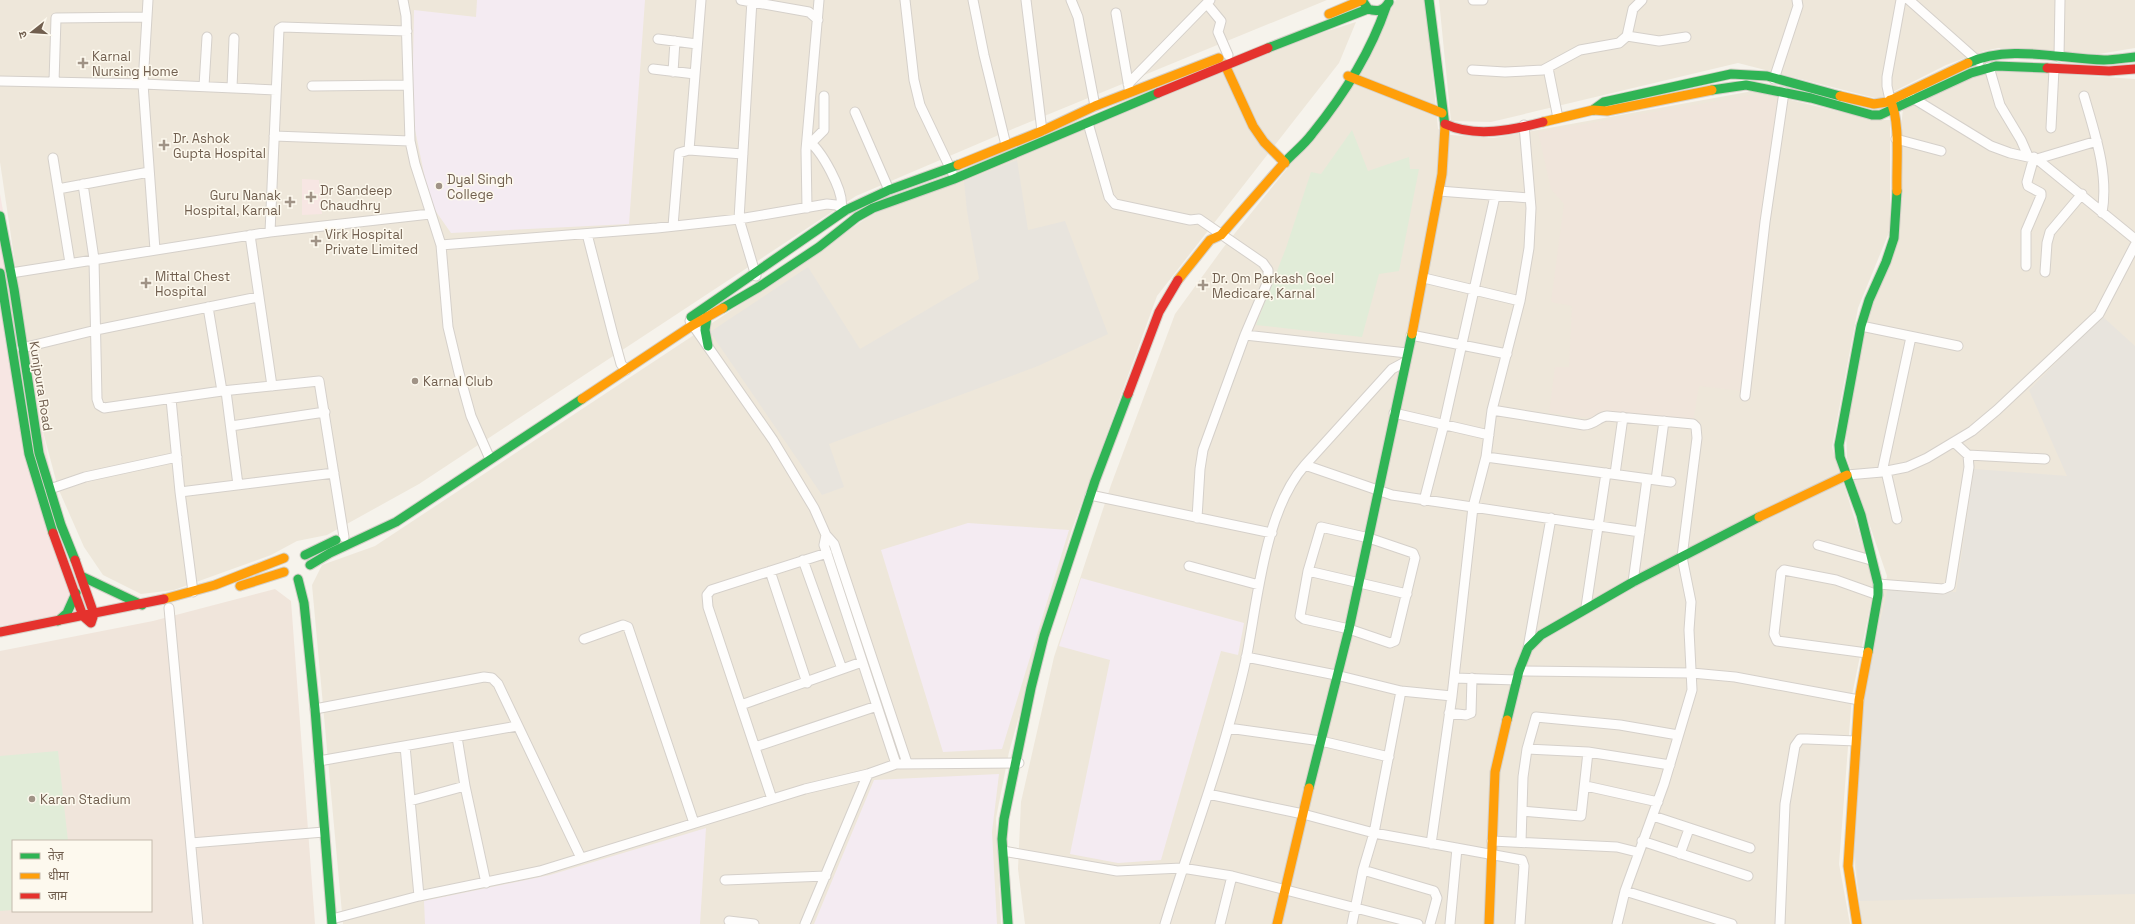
<svg xmlns="http://www.w3.org/2000/svg" width="2135" height="924" font-family="'Space Grotesk','Noto Sans Devanagari',sans-serif">
<style>
.residential{fill:#eee7da}
.commercial{fill:#f0e5db;fill-rule:evenodd}
.industrial{fill:#e8e4dd}
.education{fill:#f4ebf2}
.medical{fill:#f7e6e3}
.green{fill:#e1ecd8}
.lines{fill:none;stroke-linecap:round;stroke-linejoin:round}
.street-casing{stroke:#d5d0ca;stroke-width:11}
.fast-casing{stroke:#d4cfc7;stroke-width:11}
.slow-casing{stroke:#d4cfc7;stroke-width:11}
.jam-casing{stroke:#d4cfc7;stroke-width:11}
.street{stroke:#fefdfc;stroke-width:9}
.fast{stroke:#30b455;stroke-width:9}
.slow{stroke:#ff9f0a;stroke-width:9}
.jam{stroke:#e5322d;stroke-width:9}
.poi-dot{fill:#a09386;stroke:#fdf9ee;stroke-width:1.5}
.labels{text-anchor:middle;dominant-baseline:central;stroke-width:3;stroke-linejoin:round;paint-order:stroke}
.poi-label{font-size:13px;fill:#715f4f;stroke:#fdf9ee;text-anchor:start}
.street-label{font-size:13px;fill:#715f4f;stroke:#fdf9ee}
</style>
<rect width="100%" height="100%" fill="#f6f3ec"/>
<path class="residential" d="M 0,0 L 1327,0 L 1020,126 L 856,196 L 419,484 L 327,535 L 297,541 L 271,555 L 174,590 L 141,594 L 103,575 L 84,547 L 58,488 L 36,405 L 0,162 Z
M 1396,0 L 1425,0 L 1438,129 L 1451,135 L 1494,138 L 1753,91 L 1874,120 L 1890,120 L 1890,230 L 1858,308 L 1832,447 L 1875,583 L 1852,695 L 1839,864 L 1850,924 L 1025,924 L 1018,869 L 1021,802 L 1054,657 L 1111,485 L 1175,314 L 1223,248 L 1349,92 Z
M 1439,0 L 2135,0 L 2135,48 L 2099,54 L 1998,48 L 1984,51 L 1946,65 L 1879,99 L 1738,63 L 1491,122 L 1451,121 Z
M 1356,22 L 1339,63 L 1157,296 L 1071,532 L 1009,752 L 996,818 L 1001,924 L 343,924 L 312,585 L 322,565 L 375,546 L 762,290 L 871,215 L 1299,40 Z
M 2013,71 L 2135,79 L 2135,924 L 1862,924 L 1853,851 L 1861,696 L 1887,576 L 1847,458 L 1846,429 L 1869,304 L 1886,270 L 1903,109 L 1976,73 Z"/>
<path class="commercial" d="M 1752,95 L 1779,100 L 1742,391 L 1699,386 L 1693,422 L 1601,411 L 1599,419 L 1549,413 L 1555,367 L 1569,367 L 1572,306 L 1551,302 L 1564,204 L 1551,189 L 1538,132 Z
M 275,589 L 291,601 L 315,924 L 0,924 L 0,651 L 153,621 ZM 13,841 L 151,841 L 151,911 L 13,911 Z"/>
<path class="industrial" d="M 1017,160 L 1028,230 L 1065,221 L 1108,334 L 1038,366 L 829,444 L 844,487 L 822,495 L 710,332 L 808,267 L 860,349 L 979,279 L 967,211 L 964,181 Z
M 2102,316 L 2135,346 L 2135,894 L 1860,901 L 1855,852 L 1863,695 L 1888,587 L 1956,592 L 1974,469 L 2067,476 L 2029,390 Z"/>
<path class="education" d="M 477,0 L 645,0 L 629,224 L 451,233 L 430,203 L 412,115 L 414,10 L 476,17 Z
M 968,523 L 1069,530 L 1002,749 L 943,752 L 881,550 Z
M 1081,578 L 1244,623 L 1238,655 L 1221,651 L 1161,860 L 1118,863 L 1070,854 L 1110,660 L 1059,646 Z
M 999,774 L 992,832 L 997,924 L 814,924 L 874,780 Z
M 706,828 L 700,924 L 425,924 L 424,901 L 550,875 Z"/>
<path class="medical" d="M 302,179 L 319,180 L 322,214 L 302,215 Z
M 0,194 L 76,613 L 0,626 Z"/>
<path class="green" d="M 1352,130 L 1368,171 L 1409,157 L 1410,169 L 1419,169 L 1399,271 L 1379,274 L 1362,337 L 1256,325 L 1286,248 L 1311,172 L 1321,174 Z
M 58,751 L 68,841 L 13,841 L 13,910 L 0,911 L 0,756 Z"/>
<g class="lines">
<g class="street-casing">
<path id="street" d="M 148,0 L 143,84 L 155,250
M 403,0 L 406,16 L 410,141 L 415,164 L 441,245 L 448,327 L 459,373 L 471,416 L 490,459
M 741,0 L 809,12 L 818,20
M 752,0 L 739,219 L 756,276
M 905,0 L 914,80 L 920,105 L 952,172
M 973,0 L 984,55 L 1006,145
M 1026,0 L 1042,131
M 1071,0 L 1078,17 L 1095,106
M 1473,0 L 1483,0
M 1909,0 L 1979,62
M 1207,4 L 1221,21 L 1218,32 L 1228,55
M 1116,13 L 1129,88
M 1627,36 L 1659,41 L 1686,37
M 658,39 L 697,44
M 2059,57 L 2060,0
M 1989,67 L 2000,105 L 2021,140 L 2028,156
M 1548,68 L 1558,118
M 653,69 L 695,74
M 1472,70 L 1505,72 L 1543,70 L 1580,50 L 1619,43 L 1627,36 L 1633,9 L 1642,0
M 673,72 L 675,41
M 1774,79 L 1798,6 L 1797,0
M 0,81 L 143,84 L 276,90
M 54,82 L 56,18 L 147,17
M 1128,84 L 1210,0
M 204,86 L 207,37
M 312,86 L 408,85
M 232,88 L 234,38
M 2084,96 C 2095,134 2109,174 2102,213
M 1911,97 L 1991,146 L 2010,153 L 2037,159 L 2135,239
M 1890,100 L 1887,86 L 1887,77 L 1901,0
M 855,112 L 889,190
M 1088,123 L 1109,197 L 1115,204 L 1190,220 L 1199,219 L 1263,263 L 1268,270 L 1268,281 L 1245,335 L 1203,450 L 1200,469 L 1197,518
M 2051,128 L 2054,69
M 274,136 L 410,141
M 1896,139 L 1941,151
M 807,140 C 821,149 845,192 841,208
M 811,143 L 824,130 L 824,96
M 689,150 L 701,0
M 53,158 L 70,263
M 2037,159 L 2097,141
M 83,184 L 94,259 L 97,399 L 99,405 L 104,408 L 222,391 L 319,381 L 344,537
M 58,189 L 149,172
M 1439,191 L 1530,198
M 807,208 L 806,150 L 819,0
M 673,226 L 679,153 L 689,150 L 743,154
M 270,232 L 279,29 L 282,27 L 407,31
M 587,234 L 613,335 L 621,364 L 626,370
M 250,235 L 272,386
M 441,245 L 657,228 L 739,219 L 827,204 L 836,205 L 846,210
M 2026,266 L 2026,231 L 2041,196 L 2041,193 L 2028,186 L 2027,182 L 2034,157
M 2045,272 L 2047,243 L 2050,232 L 2082,194
M 11,273 L 270,232 L 430,214
M 1424,278 L 1520,301
M 208,307 L 222,391
M 690,321 L 773,440 L 814,508 L 826,535 L 834,544 L 907,763
M 1861,326 L 1958,346
M 1245,335 L 1407,353
M 1411,335 L 1507,354
M 22,348 L 96,330 L 258,297
M 226,391 L 238,485
M 1745,396 L 1765,222 L 1784,92
M 171,399 L 180,492 L 193,592
M 1492,410 L 1584,425 C 1595,425 1598,417 1607,416 L 1693,424 L 1696,427 L 1697,438 L 1682,557 L 1691,602 L 1689,630 L 1692,690 L 1664,784 L 1625,891 L 1617,924
M 1394,413 L 1489,435
M 231,426 L 325,412
M 1968,455 L 2045,459
M 1486,457 L 1671,482
M 1305,465 L 1392,495 L 1640,532
M 1886,471 L 1897,519
M 1882,472 L 1911,337
M 1615,474 L 1623,417
M 1847,475 L 1882,472 L 1907,467 L 1927,458 L 1972,431 L 1997,410 L 2099,314 L 2135,245
M 1656,480 L 1664,421
M 50,489 L 85,477 L 177,457
M 180,492 L 334,473
M 1090,495 L 1272,533
M 1424,501 L 1444,424 L 1495,196
M 1321,527 L 1369,538 L 1413,553 L 1415,558 L 1395,641 L 1390,643 L 1349,629 L 1304,619 L 1300,616 L 1308,571 Z
M 826,535 L 824,545 L 896,764
M 1818,545 L 1871,560
M 803,560 L 842,669
M 1189,566 L 1259,585
M 770,571 L 807,683
M 1308,571 L 1407,594
M 1633,582 L 1647,479
M 1878,584 L 1943,589 L 1950,586 L 1969,467 L 1968,455 L 1955,443
M 1586,607 L 1606,473
M 169,608 L 198,924
M 584,639 L 623,625 L 628,627 L 694,823
M 1528,648 L 1551,518
M 1867,653 L 1777,641 L 1774,634 L 1781,573 L 1784,570 L 1836,580 L 1878,595
M 1246,657 L 1336,675 L 1401,691 L 1452,696
M 1519,671 L 1692,673 L 1735,677 L 1859,700
M 1454,678 L 1517,680
M 741,705 L 862,662
M 315,709 L 484,677 L 492,678 L 498,684 L 581,858
M 1449,713 L 1466,715 L 1471,713 L 1472,678
M 1228,728 L 1321,741 L 1389,757
M 405,746 L 419,896
M 755,747 L 877,706
M 1527,749 L 1588,752 L 1670,765
M 319,761 L 517,726
M 465,786 L 486,883
M 1586,786 L 1658,802
M 1208,794 L 1303,814 L 1374,833 L 1522,860 L 1524,866 L 1520,924
M 772,799 L 708,607 L 707,595 L 711,590 L 827,553
M 410,801 L 465,786 L 457,737
M 1522,811 L 1581,816 L 1588,752
M 1653,816 L 1750,848
M 1492,841 L 1617,847 L 1637,852
M 1642,841 L 1748,876
M 1521,842 L 1523,777 L 1527,749 L 1536,717 L 1620,725 L 1678,735
M 191,843 L 324,832
M 1431,844 L 1452,696 L 1473,507 L 1486,457 L 1492,410 L 1520,301 L 1529,248 L 1531,208 L 1524,125
M 1003,851 L 1117,871 L 1182,868 L 1232,876 L 1418,924
M 1680,854 L 1689,829
M 1363,870 L 1434,891 L 1437,898 L 1430,924
M 725,880 L 826,876
M 1625,891 L 1732,924
M 332,919 L 419,896 L 540,871 L 805,789 L 868,774 L 896,764 L 1019,763
M 729,921 L 754,924
M 805,924 L 868,774
M 1165,924 C 1185,858 1210,794 1228,728 C 1235,704 1242,679 1247,654 C 1258,597 1265,510 1305,465 L 1392,369 L 1405,362
M 1220,924 L 1232,876
M 1352,924 L 1363,870 L 1374,833 L 1401,691
M 1450,924 L 1457,848
M 1780,924 L 1785,804 L 1795,746 L 1800,739 L 1807,739 L 1856,741"/>
</g>
<g class="fast-casing">
<path id="fast" d="M 1362,0 L 1368,9 C 1377,12 1384,11 1389,2
M 1429,0 L 1445,126
M 1268,48 L 1368,9
M 1968,63 C 2009,44 2060,59 2104,60 C 2114,60 2125,58 2135,57
M 1712,90 L 1746,85 L 1811,98 L 1872,115 L 1880,115 L 1971,73 L 1996,66 L 2047,68
M 1593,110 L 1604,102 L 1731,74 L 1767,76 L 1840,96
M 1284,163 C 1293,153 1304,145 1312,134 C 1343,96 1370,54 1386,7
M 0,216 L 14,289 L 39,453 L 61,525 L 75,560
M 0,273 L 29,454 L 53,533
M 723,308 L 759,287 L 819,247 L 857,217 L 873,208 L 954,179 L 1158,93
M 691,317 L 846,210 L 889,190 L 958,165
M 707,317 L 705,330 L 708,346
M 305,555 L 336,540
M 310,565 L 330,553 L 396,522 L 582,399
M 81,576 L 142,605
M 298,579 L 304,603 L 315,709 L 332,924
M 58,621 L 67,613 L 76,593
M 1868,652 L 1878,595 L 1878,584 L 1861,515 L 1840,457 L 1839,445 L 1861,326 L 1869,300 L 1886,262 L 1894,238 L 1897,191
M 1507,720 L 1519,671 L 1528,648 L 1541,635 L 1633,582 L 1759,517
M 1309,788 L 1349,629 L 1412,334
M 1008,924 L 1002,839 L 1004,819 L 1031,688 L 1044,636 L 1095,481 L 1128,394"/>
</g>
<g class="slow-casing">
<path id="slow" d="M 1329,14 L 1362,0
M 1225,65 L 1253,126 L 1264,142 L 1285,163
M 1348,76 L 1442,113
M 1840,96 L 1874,104 L 1887,102 L 1968,63
M 1890,100 C 1901,121 1896,166 1897,191
M 1543,122 L 1593,110 L 1607,111 L 1712,90
M 958,165 L 1042,131 L 1095,106 L 1219,58
M 1178,280 L 1210,240 L 1221,235 L 1284,163
M 1412,334 L 1442,174 L 1445,126
M 582,399 L 693,325 L 723,308
M 1759,517 L 1847,475
M 240,586 L 284,572
M 164,599 L 215,585 L 284,558
M 1277,924 L 1309,788
M 1489,924 L 1495,772 L 1507,720
M 1857,924 L 1848,866 L 1859,700 L 1868,652"/>
</g>
<g class="jam-casing">
<path id="jam" d="M 2047,68 L 2109,71 L 2135,69
M 1158,93 L 1268,48
M 1445,124 C 1476,138 1512,130 1543,122
M 1128,394 L 1159,312 L 1178,280
M 53,533 L 83,616 L 91,623 L 94,614 L 75,560
M 0,632 L 164,599"/>
</g>
<use href="#street" class="street"/>
<use href="#fast" class="fast"/>
<use href="#slow" class="slow"/>
<use href="#jam" class="jam"/>
</g>
<g class="poi-dot">
<path d="M81 57h4v4h4v4h-4v4h-4v-4h-4v-4h4z"/>
<path d="M162 139h4v4h4v4h-4v4h-4v-4h-4v-4h4z"/>
<circle cx="439" cy="186" r="4"/>
<path d="M309 191h4v4h4v4h-4v4h-4v-4h-4v-4h4z"/>
<path d="M288 196h4v4h4v4h-4v4h-4v-4h-4v-4h4z"/>
<path d="M314 235h4v4h4v4h-4v4h-4v-4h-4v-4h4z"/>
<path d="M144 277h4v4h4v4h-4v4h-4v-4h-4v-4h4z"/>
<path d="M1201 279h4v4h4v4h-4v4h-4v-4h-4v-4h4z"/>
<circle cx="415" cy="381" r="4"/>
<circle cx="32" cy="799" r="4"/>
</g>
<g class="labels">
<g class="poi-label">
<text x="92" y="56">Karnal<tspan x="92" dy="15">Nursing Home</tspan></text>
<text x="173" y="138">Dr. Ashok<tspan x="173" dy="15">Gupta Hospital</tspan></text>
<text x="447" y="179">Dyal Singh<tspan x="447" dy="15">College</tspan></text>
<text x="320" y="190">Dr Sandeep<tspan x="320" dy="15">Chaudhry</tspan></text>
<text x="281" y="195" text-anchor="end">Guru Nanak<tspan x="281" dy="15">Hospital, Karnal</tspan></text>
<text x="325" y="234">Virk Hospital<tspan x="325" dy="15">Private Limited</tspan></text>
<text x="155" y="276">Mittal Chest<tspan x="155" dy="15">Hospital</tspan></text>
<text x="1212" y="278">Dr. Om Parkash Goel<tspan x="1212" dy="15">Medicare, Karnal</tspan></text>
<text x="423" y="381">Karnal Club</text>
<text x="40" y="799">Karan Stadium</text>
</g>
<g class="street-label">
<text transform="translate(41 386) rotate(81)">Kunjpura Road</text>
</g>
</g>
<rect x="12" y="840" width="140" height="72" fill="#fdf9ee" stroke="#c5bbae"/>
<rect x="20" y="853" width="20" height="6" fill="#30b455" stroke="#c5bbae"/>
<text x="48" y="860" font-size="12" fill="#715f4f">तेज़</text>
<rect x="20" y="873" width="20" height="6" fill="#ff9f0a" stroke="#c5bbae"/>
<text x="48" y="880" font-size="12" fill="#715f4f">धीमा</text>
<rect x="20" y="893" width="20" height="6" fill="#e5322d" stroke="#c5bbae"/>
<text x="48" y="900" font-size="12" fill="#715f4f">जाम</text>
<g transform="translate(32 32) rotate(253)" stroke="#fdf9ee" stroke-width="3" paint-order="stroke">
<path d="M0-3L7 15L0 10L-7 15Z" fill="#715f4f"/>
<text y="-6" font-size="11" font-weight="bold" text-anchor="middle" fill="#715f4f">उ</text>
</g>
</svg>
